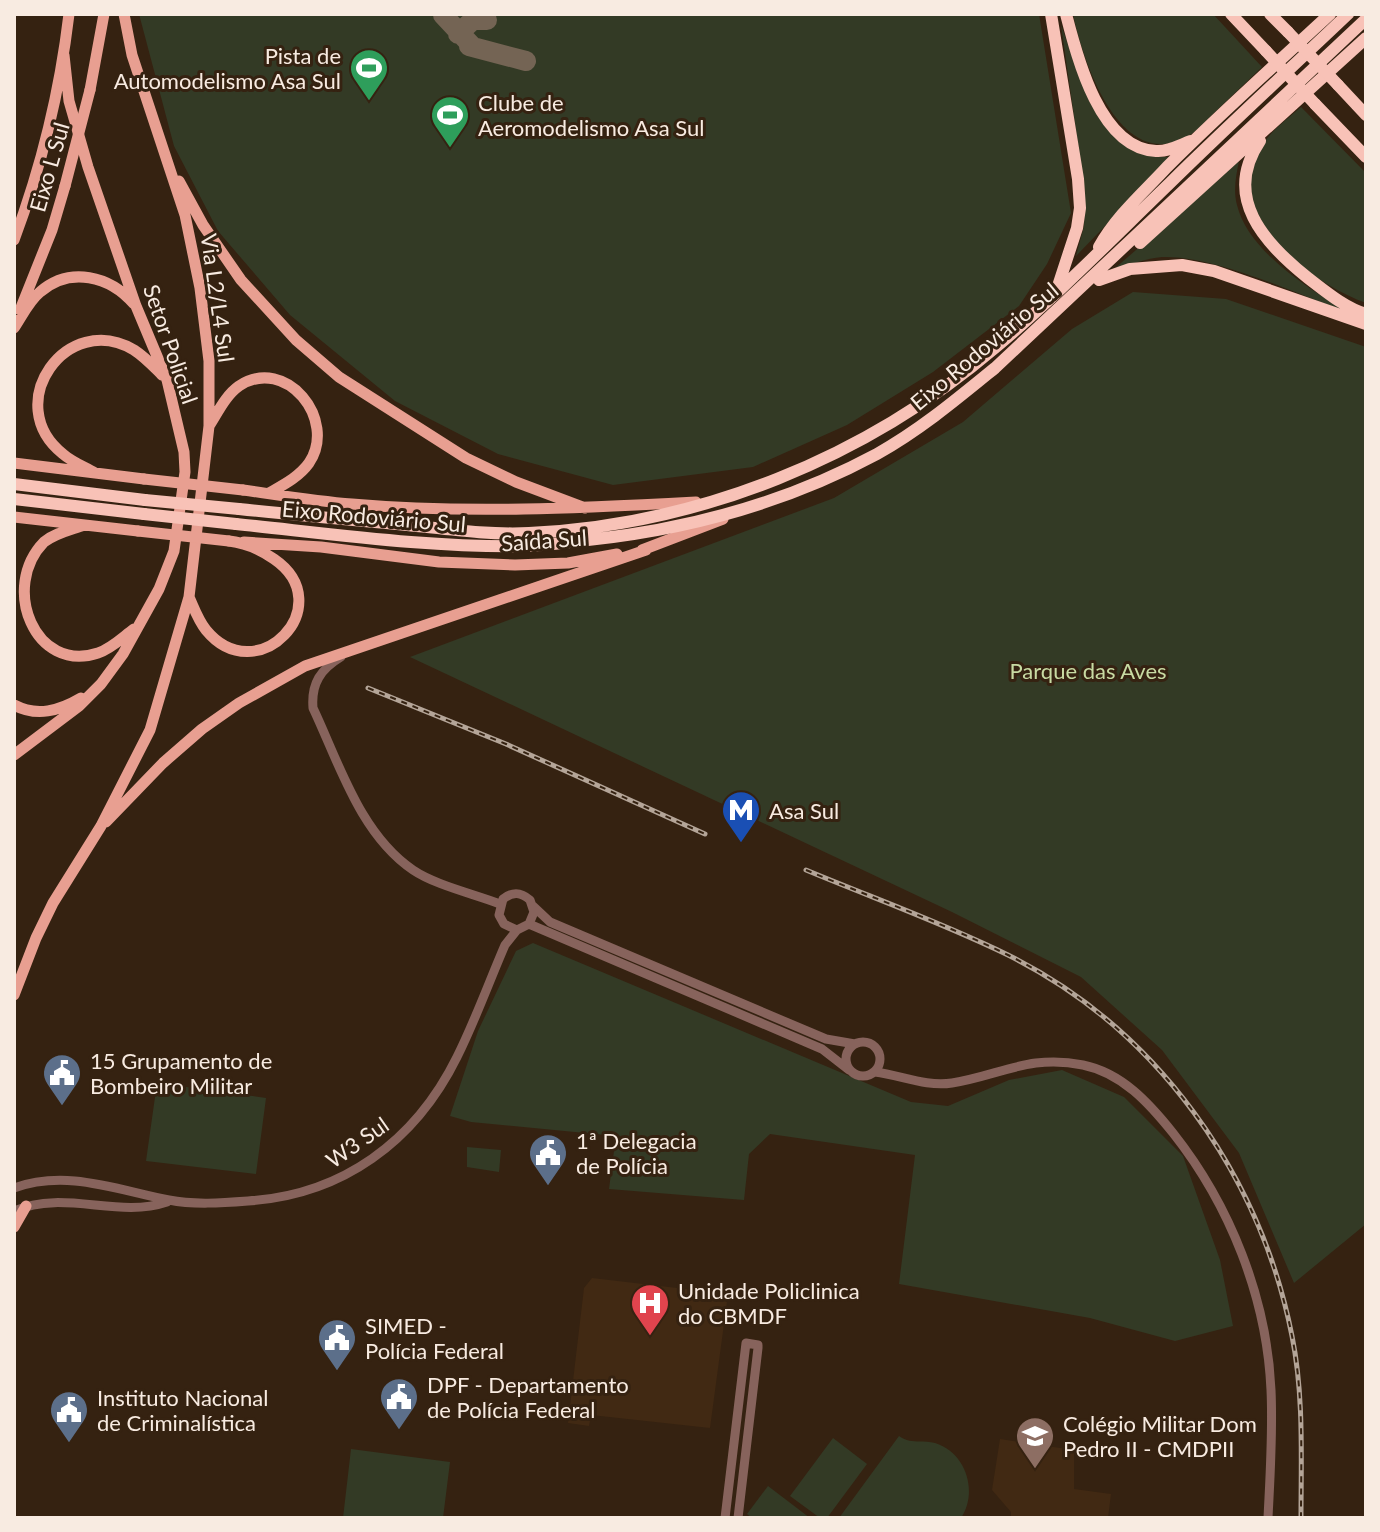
<svg xmlns="http://www.w3.org/2000/svg" width="1380" height="1532" font-family="Lato,sans-serif">
<style>
.built{fill:#412913}
.green{fill:#333a25}
.lines{fill:none;stroke-linecap:round;stroke-linejoin:round}
.taxiway{stroke:#746454;stroke-width:20}
.minor{stroke:#87635c;stroke-width:9}
.major{stroke:#e89f91;stroke-width:11}
.highway{stroke:#f8c2b7;stroke-width:12}
.rail-casing{stroke:#b4a598;stroke-width:5}
.rail{stroke:#352211;stroke-width:2;stroke-dasharray:6;stroke-linecap:butt}
.major-bridge{stroke:#e89f91;stroke-width:11}
.highway-bridge{stroke:#f8c2b7;stroke-width:12}
.labels{text-anchor:middle;dominant-baseline:central;stroke-width:6;stroke-linejoin:round;paint-order:stroke}
.poi-label{font-size:22px;fill:#f8ebe1;stroke:#352211;text-anchor:start}
.street-label{font-size:22px;fill:#f8ebe1;stroke:#352211}
.park-label{font-size:22px;fill:#c8dba3;stroke:#352211}
</style>
<rect width="100%" height="100%" fill="#352211"/>
<path class="built" d="M 592,1278 L 728,1294 L 710,1428 L 591,1415 L 589,1426 L 568,1423 L 584,1288 Z
M 1000,1439 L 1074,1450 L 1074,1489 L 1111,1494 L 1108,1518 L 1011,1518 L 1011,1512 L 992,1490 Z"/>
<path class="green" d="M 139,14 L 1039,14 L 1071,213 L 1047,264 L 1019,306 L 933,372 L 847,425 L 753,467 L 613,485 L 498,454 L 395,401 L 290,315 L 218,231 L 174,146 Z
M 1073,14 L 1213,14 L 1262,67 C 1246,83 1229,98 1213,114 C 1206,121 1198,130 1190,135 C 1121,177 1083,62 1073,14 Z
M 1061,25 C 1082,81 1098,159 1172,157 L 1076,256 L 1084,226 L 1085,193 Z
M 1301,107 L 1366,173 L 1366,303 C 1321,287 1246,235 1250,180 C 1250,170 1257,155 1262,146 C 1270,131 1289,118 1301,107 Z
M 1239,161 C 1236,176 1233,190 1237,205 C 1248,251 1309,289 1347,312 C 1296,294 1215,255 1162,257 C 1147,258 1129,265 1114,269 Z
M 1133,292 L 1226,299 L 1366,347 L 1366,1224 L 1294,1283 L 1239,1153 L 1162,1050 L 1081,977 L 952,912 L 410,657 L 834,498 L 963,422 L 1072,329 Z
M 533,943 L 911,1102 L 948,1106 L 1009,1080 L 1062,1070 L 1124,1097 L 1183,1156 L 1220,1260 L 1233,1326 L 1175,1341 L 1090,1318 L 899,1284 L 915,1155 L 770,1134 L 749,1154 L 744,1200 L 609,1189 L 616,1136 L 471,1122 L 450,1116 L 478,1031 L 516,951 Z
M 157,1083 L 266,1098 L 256,1174 L 146,1161 Z
M 467,1147 L 501,1150 L 499,1172 L 467,1167 Z
M 899,1436 C 911,1445 921,1439 935,1443 C 967,1453 978,1493 961,1518 L 839,1518 Z
M 833,1438 L 867,1464 L 827,1518 L 820,1518 L 790,1496 Z
M 351,1449 L 450,1462 L 443,1518 L 343,1518 Z
M 768,1486 L 810,1518 L 752,1518 L 747,1514 Z"/>
<g class="lines">
<path class="taxiway" d="M 443,15 L 473,47
M 458,34 L 473,20 L 487,20
M 469,46 L 526,61"/>
<path class="minor" d="M 341,657 C 321,669 311,683 313,708 C 339,763 360,834 413,870 C 435,885 474,894 500,904
M 533,906 L 550,922 L 826,1039 L 855,1044
M 529,924 L 534,912 L 530,900 C 521,892 513,891 503,899 L 499,915 L 504,924 L 517,930 L 529,924 L 822,1049 L 849,1070
M846 1059a17 17 0 1 1 34 0a17 17 0 1 1-34 0Z
M 875,1072 C 901,1075 925,1087 952,1083 C 1001,1075 1030,1054 1083,1065 C 1122,1073 1149,1103 1173,1133 C 1230,1205 1267,1298 1271,1390 C 1273,1433 1270,1476 1268,1518
M 14,1188 C 67,1169 117,1190 169,1200 C 193,1205 222,1203 248,1201 C 342,1195 415,1142 457,1057 C 475,1021 489,982 505,945 L 517,930
M 14,1211 C 65,1189 117,1219 167,1202
M 725,1518 L 746,1343 L 758,1345 L 758,1348 L 738,1518"/>
<path class="major" d="M 90,90 L 104,14
M 179,181 L 203,225 L 241,280 L 296,340 L 339,377 L 466,458 L 516,482 L 585,508
M 14,240 C 41,168 60,90 69,14
M 20,310 L 52,230 L 65,186
M 14,328 C 22,316 29,301 40,292 C 70,266 110,276 134,304
M 209,426 C 218,412 226,395 239,386 C 286,355 338,420 309,463 C 299,477 283,485 269,493
M 14,463 L 144,479
M 95,473 C 85,467 72,462 63,454 C 0,404 67,310 134,350 C 145,357 153,366 162,375
M 243,490 C 279,495 316,501 352,504 C 466,514 582,508 696,502
M 14,517 L 138,531
M 84,525 C 70,530 55,533 44,542 C 0,587 35,674 98,653 C 111,649 123,637 134,629
M 244,542 L 321,547 L 439,562 L 515,565 L 568,563 L 617,554
M 642,550 L 723,519
M 189,597 C 194,608 198,620 206,630 C 257,692 341,605 274,559 C 260,549 246,543 229,541
M 14,705 C 37,717 59,711 81,698
M 14,755 L 79,706 L 101,684 L 123,654 L 159,589 L 174,551 L 185,472 L 184,452 L 167,380 L 136,306 L 88,167 L 69,101 L 64,55
M 106,822 L 163,763 L 202,729 L 239,703 L 305,666 L 646,550
M 14,995 L 36,938 L 53,903 L 101,826 L 150,730 L 189,597 L 209,426 L 209,361 L 200,288 L 185,215 L 132,55 L 124,14
M 14,1227 L 26,1206"/>
<path class="highway" d="M 1051,14 L 1078,179 L 1080,208 L 1077,228 L 1057,289
M 1066,14 C 1077,57 1100,149 1156,151 C 1168,152 1180,145 1191,141
M 1231,14 L 1266,51
M 1270,14 L 1288,32
M 1338,85 L 1366,115
M 1315,104 L 1366,157
M 1260,141 C 1222,197 1264,243 1308,278 C 1325,291 1345,308 1366,314
M 1140,243 L 1366,38
M 1099,247 C 1116,216 1143,193 1167,167 C 1220,114 1275,65 1330,14
M 1099,280 L 1130,269 L 1182,265 L 1214,271 L 1366,324
M 14,484 L 145,500
M 14,499 L 144,514
M 239,509 C 295,515 351,520 407,525 C 447,529 489,535 529,533 C 700,525 866,458 996,347 C 1056,296 1112,239 1170,183 C 1228,126 1289,70 1348,14
M 236,524 C 333,534 431,548 528,546 C 548,545 568,542 588,540 C 691,529 786,503 877,454 C 920,430 957,399 995,368 L 1366,19"/>
<g class="rail-casing">
<path id="rail" d="M 368,688 L 506,744 L 705,834
M 806,870 C 873,898 943,923 1008,955 C 1157,1029 1260,1174 1292,1336 C 1304,1395 1301,1458 1301,1518"/>
</g>
<use href="#rail" class="rail"/>
<path class="major-bridge" d="M 65,186 L 90,90
M 144,479 L 243,490
M 138,531 L 229,541"/>
<path class="highway-bridge" d="M 1288,32 L 1338,85
M 1266,51 L 1315,104
M 145,500 L 239,509
M 144,514 L 236,524"/>
</g>
<defs>
<g id="stadium-pin" transform="scale(2)"><path d="M0 17L-7.5 6A9.5 9.5 0 1 1 7.5 6Z" fill="#2e9e5b" stroke="#352211"/><path d="M0-5a6.5 5 0 1 0 0 10a6.5 5 0 1 0 0-10ZM-3.5-1.8h7v3.6h-7Z" fill="#fff"/></g>
<g id="metro-pin" transform="scale(2)"><path d="M0 17L-7.5 6A9.5 9.5 0 1 1 7.5 6Z" fill="#1a4fb4" stroke="#352211"/><path d="M-5.5 5V-5H-3L0 0L3-5H5.5V5H3V-.5L0 4L-3-.5V5Z" fill="#fff"/></g>
<g id="civic-pin" transform="scale(2)"><path d="M0 17L-7.5 6A9.5 9.5 0 1 1 7.5 6Z" fill="#5c6f8a" stroke="#352211"/><path d="M-.6-6.5H3V-4.5H.6V-3L4-1V1h2V6H-6V1h2V-1L-.6-3ZM-1.2 2.5V6h2.4V2.5Z" fill="#fff"/></g>
<g id="hospital-pin" transform="scale(2)"><path d="M0 17L-7.5 6A9.5 9.5 0 1 1 7.5 6Z" fill="#e0444e" stroke="#352211"/><path d="M-5-5h3v3.5h4V-5h3V5h-3V1.5h-4V5h-3Z" fill="#fff"/></g>
<g id="university-pin" transform="scale(2)"><path d="M0 17L-7.5 6A9.5 9.5 0 1 1 7.5 6Z" fill="#8d6e63" stroke="#352211"/><path d="M0-5L7-2L0 1L-7-2ZM-4 1L0 2.5L4 1V4Q0 6-4 4Z" fill="#fff"/></g>
</defs>
<g fill-rule="evenodd">
<use href="#stadium-pin" x="369" y="68"/>
<use href="#stadium-pin" x="450" y="115"/>
<use href="#metro-pin" x="741" y="810"/>
<use href="#civic-pin" x="62" y="1073"/>
<use href="#civic-pin" x="548" y="1153"/>
<use href="#hospital-pin" x="650" y="1303"/>
<use href="#civic-pin" x="337" y="1338"/>
<use href="#civic-pin" x="399" y="1397"/>
<use href="#civic-pin" x="69" y="1410"/>
<use href="#university-pin" x="1035" y="1436"/>
</g>
<g class="labels">
<g class="poi-label">
<text x="341" y="55" text-anchor="end">Pista de<tspan x="341" dy="25">Automodelismo Asa Sul</tspan></text>
<text x="478" y="102">Clube de<tspan x="478" dy="25">Aeromodelismo Asa Sul</tspan></text>
<text x="769" y="810">Asa Sul</text>
<text x="90" y="1060">15 Grupamento de<tspan x="90" dy="25">Bombeiro Militar</tspan></text>
<text x="576" y="1140">1ª Delegacia<tspan x="576" dy="25">de Polícia</tspan></text>
<text x="678" y="1290">Unidade Policlinica<tspan x="678" dy="25">do CBMDF</tspan></text>
<text x="365" y="1325">SIMED -<tspan x="365" dy="25">Polícia Federal</tspan></text>
<text x="427" y="1384">DPF - Departamento<tspan x="427" dy="25">de Polícia Federal</tspan></text>
<text x="97" y="1397">Instituto Nacional<tspan x="97" dy="25">de Criminalística</tspan></text>
<text x="1063" y="1423">Colégio Militar Dom<tspan x="1063" dy="25">Pedro II - CMDPII</tspan></text>
</g>
<g class="street-label">
<text transform="translate(49 167) rotate(-74)">Eixo L Sul</text>
<text transform="translate(218 298) rotate(82)">Via L2/L4 Sul</text>
<text transform="translate(171 344) rotate(71)">Setor Policial</text>
<text transform="translate(984 346) rotate(-40)">Eixo Rodoviário Sul</text>
<text transform="translate(374 516) rotate(5)">Eixo Rodoviário Sul</text>
<text transform="translate(544 540) rotate(-4)">Saída Sul</text>
<text transform="translate(357 1142) rotate(-35)">W3 Sul</text>
</g>
<g class="park-label">
<text x="1088" y="670">Parque das Aves</text>
</g>
</g>
<rect width="1380" height="1532" fill="none" stroke="#f8ebe1" stroke-width="32"/>
</svg>
